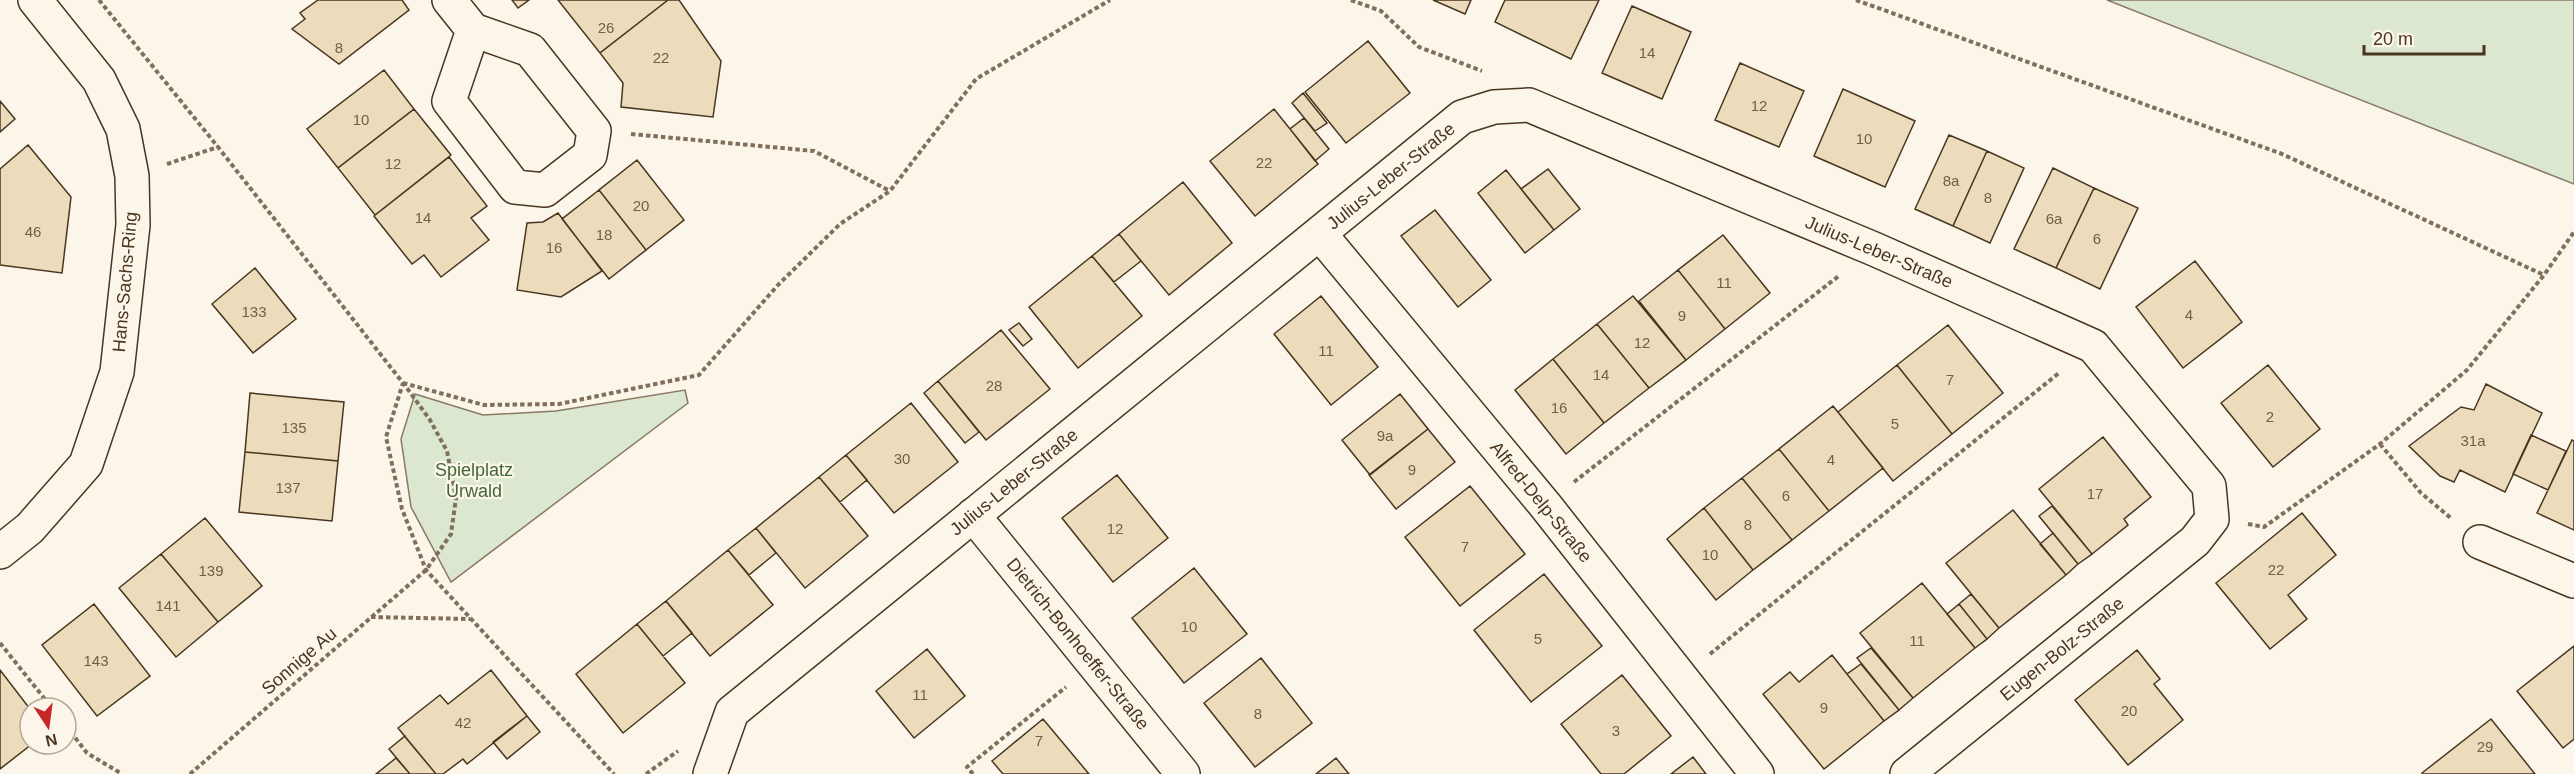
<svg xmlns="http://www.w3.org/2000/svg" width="2574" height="774" font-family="Helvetica,sans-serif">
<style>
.green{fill:#dce7d0;stroke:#887966;stroke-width:1.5}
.building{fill:#ecdcbc;stroke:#4a3520;stroke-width:1.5}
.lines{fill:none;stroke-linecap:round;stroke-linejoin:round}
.minor-casing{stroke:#4a3520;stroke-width:36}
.path{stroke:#7f6f5c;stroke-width:4;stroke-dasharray:4.5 3;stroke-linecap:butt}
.minor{stroke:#fbf6e9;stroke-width:33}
.labels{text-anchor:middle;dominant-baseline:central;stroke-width:4.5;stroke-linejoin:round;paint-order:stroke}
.number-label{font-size:15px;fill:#725f47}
.street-label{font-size:18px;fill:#4a3520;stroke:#fbf6e9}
.park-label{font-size:18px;fill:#436837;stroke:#fbf6e9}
</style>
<rect width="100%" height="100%" fill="#fbf6e9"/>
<path class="green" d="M 2107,0 L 2574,0 L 2574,184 Z
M 685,390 L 688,403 L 451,582 L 411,507 L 401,439 L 415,394 L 483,415 L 556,411 Z"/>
<path class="building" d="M 318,0 L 402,0 L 409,10 L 339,64 L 292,29 L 305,19 L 300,13 Z
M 512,0 L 529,0 L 518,8 Z
M 558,0 L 668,0 L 600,53 Z
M 668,0 L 679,0 L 721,61 L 713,117 L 621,107 L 623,83 L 600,53 Z
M 1433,0 L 1471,0 L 1465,14 Z
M 1505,0 L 1599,0 L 1571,59 L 1495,22 Z
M 1632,6 L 1691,32 L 1662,99 L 1602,73 Z
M 1368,41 L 1410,93 L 1346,143 L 1305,92 Z
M 1740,63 L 1804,91 L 1779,147 L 1715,120 Z
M 384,70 L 414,109 L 338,168 L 307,129 Z
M 1843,89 L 1915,121 L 1885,187 L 1814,156 Z
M 1303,93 L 1327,123 L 1315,131 L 1292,103 Z
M 0,101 L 15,119 L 0,132 Z
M 414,109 L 451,155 L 375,215 L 338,168 Z
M 1274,109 L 1318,164 L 1255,216 L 1210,161 Z
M 1304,118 L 1329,149 L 1315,161 L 1290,129 Z
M 1949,135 L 1987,151 L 1953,226 L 1915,209 Z
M 28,145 L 71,197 L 62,273 L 0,265 L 0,169 Z
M 1987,151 L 2024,168 L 1990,243 L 1953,226 Z
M 449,157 L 487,206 L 471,218 L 489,240 L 441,277 L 424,255 L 412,264 L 374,216 Z
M 637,160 L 684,220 L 646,250 L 599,190 Z
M 2053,168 L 2094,188 L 2056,268 L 2014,249 Z
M 1548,169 L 1580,209 L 1554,230 L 1521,189 Z
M 1506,170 L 1554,230 L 1525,253 L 1478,193 Z
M 1183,182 L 1232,243 L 1169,295 L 1119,234 Z
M 2094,188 L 2138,208 L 2100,289 L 2056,268 Z
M 599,190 L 646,250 L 609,279 L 562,219 Z
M 1435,210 L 1491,280 L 1458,307 L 1401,236 Z
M 558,213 L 602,271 L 561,297 L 517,290 L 527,223 L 543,222 Z
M 1119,234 L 1141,261 L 1114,282 L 1092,256 Z
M 1723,235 L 1770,293 L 1725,329 L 1678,270 Z
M 1092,256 L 1142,316 L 1078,368 L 1029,307 Z
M 2195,261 L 2242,322 L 2183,368 L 2136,307 Z
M 255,268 L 296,319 L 253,353 L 212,304 Z
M 1678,270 L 1725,329 L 1686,360 L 1639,301 Z
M 1321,296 L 1378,367 L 1331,405 L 1274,334 Z
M 1633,296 L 1686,360 L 1649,388 L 1597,324 Z
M 1019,323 L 1032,339 L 1023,346 L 1009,330 Z
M 1597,324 L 1649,388 L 1604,423 L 1553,359 Z
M 1948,325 L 2003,393 L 1952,434 L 1897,365 Z
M 1001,330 L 1050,389 L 986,440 L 938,381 Z
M 1553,359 L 1604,423 L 1566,454 L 1515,390 Z
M 1897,365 L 1952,434 L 1893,481 L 1838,412 Z
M 2268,365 L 2320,429 L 2273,467 L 2221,403 Z
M 938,381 L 979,432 L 965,443 L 924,393 Z
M 2486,384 L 2542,413 L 2505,492 L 2460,470 L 2454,482 L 2440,476 L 2409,446 L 2461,407 L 2474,410 Z
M 250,393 L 344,402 L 338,461 L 245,452 Z
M 1400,394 L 1428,429 L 1370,475 L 1342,440 Z
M 911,403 L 958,462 L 894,513 L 846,455 Z
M 1833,406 L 1883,468 L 1829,511 L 1779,449 Z
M 1428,429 L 1455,462 L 1396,509 L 1369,475 Z
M 2531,435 L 2566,451 L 2548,490 L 2513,474 Z
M 2103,437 L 2151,497 L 2124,519 L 2128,525 L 2092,554 L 2039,489 Z
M 2572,440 L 2574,441 L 2574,530 L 2537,513 Z
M 1779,449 L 1829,511 L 1792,540 L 1742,478 Z
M 245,452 L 338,461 L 332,521 L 239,512 Z
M 846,455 L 867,480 L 840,502 L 819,477 Z
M 1117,475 L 1168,538 L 1113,582 L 1062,518 Z
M 819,477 L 868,536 L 805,588 L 756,528 Z
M 1742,478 L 1792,540 L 1753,570 L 1704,508 Z
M 1470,486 L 1525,554 L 1460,606 L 1405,537 Z
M 2052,506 L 2092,554 L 2078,564 L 2039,516 Z
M 1704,508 L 1753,570 L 1716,600 L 1667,539 Z
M 2013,510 L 2066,575 L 1999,628 L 1946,563 Z
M 2302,513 L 2336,555 L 2288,595 L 2307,619 L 2270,649 L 2216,583 Z
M 205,518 L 262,586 L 218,622 L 161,554 Z
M 756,528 L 776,553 L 749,575 L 728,550 Z
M 2053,533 L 2078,564 L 2066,575 L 2040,544 Z
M 728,550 L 773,605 L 710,656 L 666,601 Z
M 161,554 L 218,622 L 176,657 L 119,588 Z
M 1194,568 L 1247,634 L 1184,683 L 1132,618 Z
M 1544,574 L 1602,646 L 1531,702 L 1474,630 Z
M 1922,583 L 1975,648 L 1913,698 L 1860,633 Z
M 1971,594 L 1999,628 L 1987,639 L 1959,604 Z
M 666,601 L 692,633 L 663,656 L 637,624 Z
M 94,604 L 150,676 L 97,716 L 42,645 Z
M 1959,604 L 1987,639 L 1975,648 L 1947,614 Z
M 637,624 L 685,683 L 623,733 L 576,674 Z
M 2574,646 L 2574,739 L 2563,748 L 2517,691 Z
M 1871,648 L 1913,698 L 1899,710 L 1857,658 Z
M 927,649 L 965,696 L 914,738 L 876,691 Z
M 2137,650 L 2160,679 L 2154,684 L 2183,720 L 2128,765 L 2075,700 Z
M 1832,655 L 1884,721 L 1824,769 L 1763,694 L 1790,672 L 1799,682 Z
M 1261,658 L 1312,723 L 1255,767 L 1204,703 Z
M 1861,664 L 1899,710 L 1884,721 L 1847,674 Z
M 0,670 L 30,709 L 30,744 L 32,744 L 0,769 Z
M 491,670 L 527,716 L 467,764 L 463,759 L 443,774 L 436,774 L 398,728 L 440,695 L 448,704 Z
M 1622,675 L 1671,736 L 1624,774 L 1601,774 L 1561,724 Z
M 527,716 L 540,732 L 507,759 L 493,742 Z
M 1043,719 L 1089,774 L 1003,774 L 992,761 Z
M 2491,719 L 2535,774 L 2423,774 L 2422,773 Z
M 405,736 L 406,738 L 436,774 L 410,774 L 389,749 Z
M 1693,757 L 1706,774 L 1671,774 Z
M 396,758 L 410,774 L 376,774 Z
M 1336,758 L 1349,774 L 1316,774 Z"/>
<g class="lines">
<g class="minor-casing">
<path id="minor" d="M 449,0 L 473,30 L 530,50 L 594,131 L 590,155 L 545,190 L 515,187 L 449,101 L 473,30
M 1320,234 L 1545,505 L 1757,774
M 973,515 L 1183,774
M 2480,542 L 2574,581
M 0,552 L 30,528 L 86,464 L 117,372 L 133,225 L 132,176 L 123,129 L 99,80 L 35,0
M 710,774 L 732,712 L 1462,117 L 1494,107 L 1529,105 L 1874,249 L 2093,346 L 2209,486 L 2212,519 L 2195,541 L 1907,774"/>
</g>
<path class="path" d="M 99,0 L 218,147
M 1351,0 L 1381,11 L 1419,47 L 1482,71
M 1856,0 L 2282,154 L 2544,275
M 631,134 L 814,151 L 890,191
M 167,164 L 218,147 L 403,383 L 386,437 L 402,509 L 426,570 L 614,774
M 403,383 L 484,405 L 559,404 L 699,375 L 778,285 L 840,224 L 890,191 L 976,79 L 1110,0
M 2380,444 L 2421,493 L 2452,519
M 1574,482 L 1840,275
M 2248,524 L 2264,527 L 2380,444 L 2467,370 L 2544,275 L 2574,232
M 371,617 L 470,619
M 0,643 L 52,708
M 1710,654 L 2059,373
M 66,726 L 87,753 L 122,774
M 190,774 L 426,570 L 451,534 L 456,498 L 447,451 L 430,420 L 404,384
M 646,774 L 678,751
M 973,774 L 967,767 L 1066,687"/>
<use href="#minor" class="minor"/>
</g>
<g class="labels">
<g class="number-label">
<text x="606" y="27">26</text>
<text x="339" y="47">8</text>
<text x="1647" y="52">14</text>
<text x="661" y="57">22</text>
<text x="1759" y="105">12</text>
<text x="361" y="119">10</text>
<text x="1864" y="138">10</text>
<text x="1264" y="162">22</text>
<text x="393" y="163">12</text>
<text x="1951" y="180">8a</text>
<text x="1988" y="197">8</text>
<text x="641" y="205">20</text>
<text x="423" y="217">14</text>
<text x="2054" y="218">6a</text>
<text x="33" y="231">46</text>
<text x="604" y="234">18</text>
<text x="2097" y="238">6</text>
<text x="554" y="247">16</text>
<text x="1724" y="282">11</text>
<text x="254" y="311">133</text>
<text x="2189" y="314">4</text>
<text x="1682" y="315">9</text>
<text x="1642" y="342">12</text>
<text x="1326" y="350">11</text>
<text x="1601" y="374">14</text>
<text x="1950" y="379">7</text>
<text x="994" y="385">28</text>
<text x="1559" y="407">16</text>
<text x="2270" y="416">2</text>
<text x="1895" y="423">5</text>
<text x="294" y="427">135</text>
<text x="1385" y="435">9a</text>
<text x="2473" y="440">31a</text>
<text x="902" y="458">30</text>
<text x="1831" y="459">4</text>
<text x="1412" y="469">9</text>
<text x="288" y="487">137</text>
<text x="2095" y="493">17</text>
<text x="1786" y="495">6</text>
<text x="1748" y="524">8</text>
<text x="1115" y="528">12</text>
<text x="1465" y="546">7</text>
<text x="1710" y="554">10</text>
<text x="2276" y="569">22</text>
<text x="211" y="570">139</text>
<text x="168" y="605">141</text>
<text x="1189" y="626">10</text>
<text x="1538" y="638">5</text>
<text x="1917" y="640">11</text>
<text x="96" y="660">143</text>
<text x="920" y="694">11</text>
<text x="1824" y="707">9</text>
<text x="2129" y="710">20</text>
<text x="1258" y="713">8</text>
<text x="463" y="722">42</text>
<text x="1616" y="730">3</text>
<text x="1039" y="740">7</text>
<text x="2485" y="746">29</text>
</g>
<g class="street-label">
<text transform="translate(1391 176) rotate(-39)">Julius-Leber-Straße</text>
<text transform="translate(1879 252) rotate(23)">Julius-Leber-Straße</text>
<text transform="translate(125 282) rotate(-85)">Hans-Sachs-Ring</text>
<text transform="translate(1014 482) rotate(-39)">Julius-Leber-Straße</text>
<text transform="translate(1541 502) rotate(51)">Alfred-Delp-Straße</text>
<text transform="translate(1078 644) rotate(51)">Dietrich-Bonhoeffer-Straße</text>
<text transform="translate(2062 649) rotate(-39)">Eugen-Bolz-Straße</text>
<text transform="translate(299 661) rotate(-41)">Sonnige Au</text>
</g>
<g class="park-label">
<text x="474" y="470">Spielplatz<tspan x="474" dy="21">Urwald</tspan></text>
</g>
</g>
<g transform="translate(48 726) rotate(167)"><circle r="28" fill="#fbf6e9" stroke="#b4a999" stroke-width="1.5"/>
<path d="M0-4.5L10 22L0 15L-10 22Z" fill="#c62828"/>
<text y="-9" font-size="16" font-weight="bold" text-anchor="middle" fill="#4a3520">N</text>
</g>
<path d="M2364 45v9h120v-9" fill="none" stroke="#4a3520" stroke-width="3"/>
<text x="2373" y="45" font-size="18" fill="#4a3520" stroke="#fbf6e9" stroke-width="4.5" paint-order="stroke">20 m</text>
</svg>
